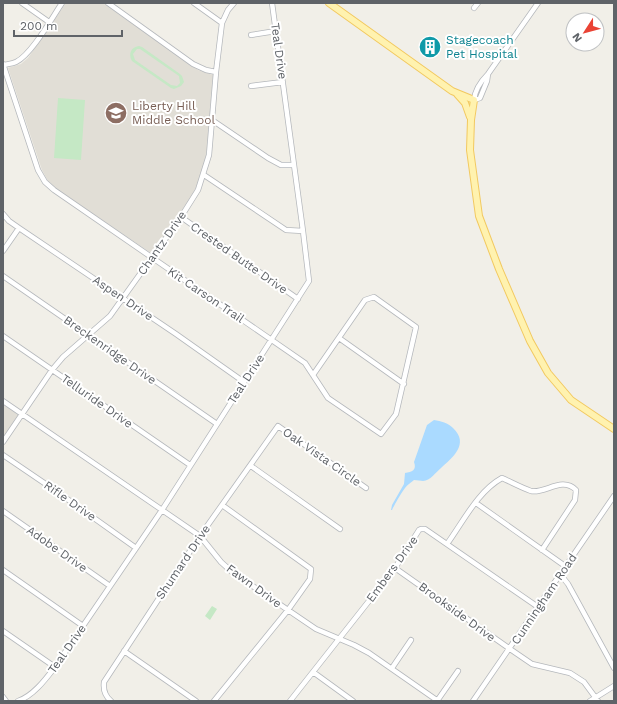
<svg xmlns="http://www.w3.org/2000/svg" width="617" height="704" font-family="'Work Sans',sans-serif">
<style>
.education{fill:#e1ded6}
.green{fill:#c5e8c5;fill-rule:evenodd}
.water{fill:#aadaff}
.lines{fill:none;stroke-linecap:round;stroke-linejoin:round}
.minor-casing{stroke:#b5b8bc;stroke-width:6}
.major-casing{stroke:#f2c960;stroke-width:8}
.minor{stroke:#fff;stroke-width:4.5}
.major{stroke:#fff2af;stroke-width:6}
.labels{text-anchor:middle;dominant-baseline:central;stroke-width:4;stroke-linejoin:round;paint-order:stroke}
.culture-label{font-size:12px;fill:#0d838f;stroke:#fff;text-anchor:start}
.street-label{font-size:12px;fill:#5f6368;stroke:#fff}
.education-label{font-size:12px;fill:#785e54;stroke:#fff;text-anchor:start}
</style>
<rect width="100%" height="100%" fill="#f1efe8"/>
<path class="education" d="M 66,3 L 103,3 L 198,70 L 213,75 L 207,150 L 203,170 L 197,185 L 192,196 L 151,253 L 56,189 L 48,181 L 42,170 L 8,68 L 21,64 L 28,58 Z
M 3,404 L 19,415 L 3,439 Z"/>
<path class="green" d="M 139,46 L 142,47 L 180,74 L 182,76 L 184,82 L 181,86 L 174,89 L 171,88 L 132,61 C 128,54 131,47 139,46 ZM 137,49 L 140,49 L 179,76 L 180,83 L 177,86 L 171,85 L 135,60 L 133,54 Z
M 58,98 L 85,100 L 81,160 L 54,158 Z
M 212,606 L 217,609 L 210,620 L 205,616 Z"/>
<path class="water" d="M 434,420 C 441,421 448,423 453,428 C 470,444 452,458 441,468 C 436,472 430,481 423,481 C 421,481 417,480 414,480 C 413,481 411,482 409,484 C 404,487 395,504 392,510 L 391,510 L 392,505 L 404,484 L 405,473 C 412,472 417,470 414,462 L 427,425 Z"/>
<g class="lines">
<g class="minor-casing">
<path id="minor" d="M 22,3 L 49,22
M 108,3 L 193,64 L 206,70 L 216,72
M 194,3 L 222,23
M 474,8 L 478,3
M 251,35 L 276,31
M 3,64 L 38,170 L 45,182 L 54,190 L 305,363 L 328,398 L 381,434 L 396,414 L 416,327 L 374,297 L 365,300 L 313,375
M 4,65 C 7,64 12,64 16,62 C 31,55 52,18 62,3
M 251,86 L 283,82
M 474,100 C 475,90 481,81 488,74 L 538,3
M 474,100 L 480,98 L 487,81 L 488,74
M 212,120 L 268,158 L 281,165 L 294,165
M 204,175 L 286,230 L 303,231
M 3,214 L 9,221 L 19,228 L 176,334 L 244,382
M 181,217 L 298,299
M 3,251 L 19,228
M 3,276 L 217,424
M 3,336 L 190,465
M 339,338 L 404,384
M 3,401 L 200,536 L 221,562 L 232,572 L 316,629 L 354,645 L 369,653 L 438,701
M 3,442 L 52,370 L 63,357 L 110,316 L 181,217 L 198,190 L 209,155 L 216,72 L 222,23 L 228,10 L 234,3
M 3,455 L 56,491 L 136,548
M 251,466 L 340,529
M 476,503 L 565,566
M 3,511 L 110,586
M 447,544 C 463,522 478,491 502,478 C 511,482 522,488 531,491 C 545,494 562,476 576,490 L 575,500 L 542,550
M 395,568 L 510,649 L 532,664 L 570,673 L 584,682 L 598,701
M 3,570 L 83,626
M 560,574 L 568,584 L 614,668
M 3,631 L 55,667
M 124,651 L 196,701
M 392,668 L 411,640
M 313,672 L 353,701
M 3,697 L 6,701
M 18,701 C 33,696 45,680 55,667 L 162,510 L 309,281 L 303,231 L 272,3
M 111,701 C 105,696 103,690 104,682 L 200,536 L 278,426 L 366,488
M 214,701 L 288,610 L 310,579 L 311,569 L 222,505
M 290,701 L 395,568 L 419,530 L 421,529 L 425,529 L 538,607
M 437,701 L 458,671
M 473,701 L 614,496
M 590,701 L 614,686"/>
</g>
<g class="major-casing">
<path id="major" d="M 329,3 L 452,91 L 474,100 L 471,120 L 470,150 L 479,216 L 499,269 L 530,341 L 548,373 L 571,400 L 614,429
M 457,94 L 465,103 L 470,117"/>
</g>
<use href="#minor" class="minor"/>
<use href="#major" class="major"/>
</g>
<defs>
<g id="building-disc" transform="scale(1.15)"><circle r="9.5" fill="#0f9aa8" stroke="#fff"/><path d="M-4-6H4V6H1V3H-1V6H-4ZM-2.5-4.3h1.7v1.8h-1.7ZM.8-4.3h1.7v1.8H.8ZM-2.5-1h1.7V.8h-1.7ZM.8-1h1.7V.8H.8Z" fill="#fff"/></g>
<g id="school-disc" transform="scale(1.15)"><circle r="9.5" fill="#8d6e63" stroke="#fff"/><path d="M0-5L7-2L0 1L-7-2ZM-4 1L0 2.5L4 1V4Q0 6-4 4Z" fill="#fff"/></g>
</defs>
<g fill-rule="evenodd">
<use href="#building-disc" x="430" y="47"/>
<use href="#school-disc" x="116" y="113"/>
</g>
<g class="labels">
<g class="culture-label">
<text x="446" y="40">Stagecoach<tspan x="446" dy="14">Pet Hospital</tspan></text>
</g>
<g class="street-label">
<text transform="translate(279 51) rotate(82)">Teal Drive</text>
<text transform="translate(162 243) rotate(-55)">Chantz Drive</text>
<text transform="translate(239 258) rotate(35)">Crested Butte Drive</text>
<text transform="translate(206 295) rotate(34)">Kit Carson Trail</text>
<text transform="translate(123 298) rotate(34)">Aspen Drive</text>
<text transform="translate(110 350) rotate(35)">Breckenridge Drive</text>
<text transform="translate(246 379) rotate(-57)">Teal Drive</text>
<text transform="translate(97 401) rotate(35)">Telluride Drive</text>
<text transform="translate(322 457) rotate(35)">Oak Vista Circle</text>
<text transform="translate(70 501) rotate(35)">Rifle Drive</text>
<text transform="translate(57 549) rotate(35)">Adobe Drive</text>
<text transform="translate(183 562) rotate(-56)">Shumard Drive</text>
<text transform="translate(392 569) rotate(-54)">Embers Drive</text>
<text transform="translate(254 586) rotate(36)">Fawn Drive</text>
<text transform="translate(544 599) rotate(-56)">Cunningham Road</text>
<text transform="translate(457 612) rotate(36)">Brookside Drive</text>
<text transform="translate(67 649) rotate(-55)">Teal Drive</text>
</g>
<g class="education-label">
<text x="132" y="106">Liberty Hill<tspan x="132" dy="14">Middle School</tspan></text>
</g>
</g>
<rect width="617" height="704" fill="none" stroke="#5f6368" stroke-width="8"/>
<g transform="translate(585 32) rotate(234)"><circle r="19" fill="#ffffff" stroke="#bfc1c3"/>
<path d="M0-3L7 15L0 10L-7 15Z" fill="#ea4335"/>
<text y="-6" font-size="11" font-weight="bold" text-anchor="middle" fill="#5f6368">N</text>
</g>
<path d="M14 30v6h108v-6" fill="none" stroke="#5f6368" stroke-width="2"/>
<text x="20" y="30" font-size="12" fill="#5f6368" stroke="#ffffff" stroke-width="3" paint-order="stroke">200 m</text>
</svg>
